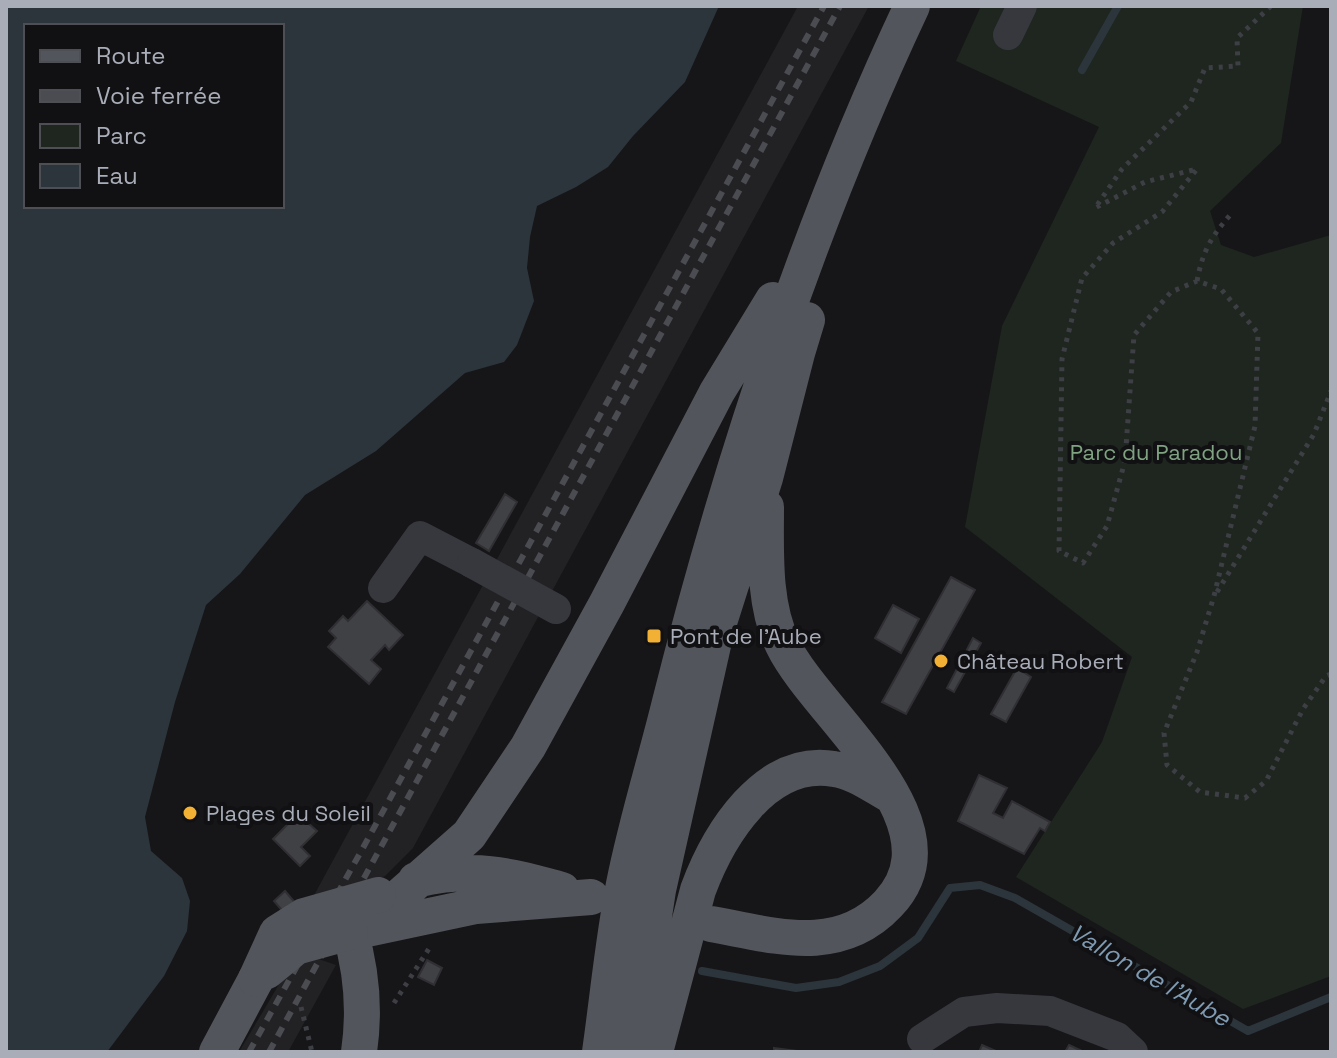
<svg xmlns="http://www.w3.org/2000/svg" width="1337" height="1058" font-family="'Space Grotesk',sans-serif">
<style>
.built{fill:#222225}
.green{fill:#1e261f}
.water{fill:#2c353c;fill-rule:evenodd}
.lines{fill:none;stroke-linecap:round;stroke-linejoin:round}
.stream{stroke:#2c353c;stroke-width:8}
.building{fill:#404145;stroke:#303034;stroke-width:2}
.path{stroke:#3d3f44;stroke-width:5;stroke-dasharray:4 6;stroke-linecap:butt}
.minor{stroke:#37383d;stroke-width:30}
.major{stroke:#53555c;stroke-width:36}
.rail{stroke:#4a4c52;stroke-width:6;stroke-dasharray:10 8;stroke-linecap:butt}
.minor-bridge{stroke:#37383d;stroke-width:30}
.major-bridge{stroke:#53555c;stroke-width:36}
.poi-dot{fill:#f2b134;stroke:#111113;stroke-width:3}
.labels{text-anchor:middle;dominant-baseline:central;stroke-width:8;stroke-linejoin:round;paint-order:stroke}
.park-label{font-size:22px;fill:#7fa381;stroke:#111113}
.poi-label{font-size:22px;fill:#a8adb8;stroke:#111113;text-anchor:start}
.water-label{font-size:24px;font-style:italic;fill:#7f9bb3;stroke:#111113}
</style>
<rect width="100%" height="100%" fill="#161618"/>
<path class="built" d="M 798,6 L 869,6 L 413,848 L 385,876 L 349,891 L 312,899 Z
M 313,957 L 336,965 L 288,1052 L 239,1052 L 291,964 Z"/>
<path class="green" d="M 981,6 L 1303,6 L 1281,143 L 1210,211 L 1221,245 L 1254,257 L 1331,235 L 1331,976 L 1243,1009 L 1016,877 L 1102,742 L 1132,657 L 965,527 L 1002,326 L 1099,127 L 956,61 Z"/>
<path class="water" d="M 6,6 L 719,6 L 685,82 L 633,136 L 608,167 L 576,187 L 537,206 L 530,237 L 527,268 L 534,301 L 517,345 L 504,362 L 465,373 L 376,451 L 305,495 L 240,574 L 206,605 L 175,702 L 145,817 L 151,851 L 182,878 L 190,901 L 187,931 L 164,976 L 107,1052 L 6,1052 ZM 26,26 L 282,26 L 282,206 L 26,206 Z"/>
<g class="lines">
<path class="stream" d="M 1082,70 L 1118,6
M 702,971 L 796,988 L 839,982 L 880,966 L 918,938 L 950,888 L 980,885 L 1015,898 L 1248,1031 L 1331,997"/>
</g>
<path class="building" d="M 505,494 L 517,502 L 489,551 L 476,543 Z
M 951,577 L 975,590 L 906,714 L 882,702 Z
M 367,601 L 403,635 L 389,650 L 385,645 L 371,660 L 381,669 L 369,684 L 328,647 L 336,638 L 329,631 L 343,616 L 348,621 Z
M 893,605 L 919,619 L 901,653 L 875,638 Z
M 973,638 L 981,643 L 954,692 L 947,688 Z
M 1017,668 L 1031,677 L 1006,722 L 991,714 Z
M 979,775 L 1007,788 L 993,813 L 1003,818 L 1012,801 L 1050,822 L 1045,831 L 1040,828 L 1024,854 L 958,821 Z
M 298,814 L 317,831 L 301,847 L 310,856 L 300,866 L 273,839 Z
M 285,891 L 297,905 L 286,915 L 274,901 Z
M 427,960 L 442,968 L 434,985 L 418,977 Z
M 982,1045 L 998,1052 L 979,1052 Z
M 1069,1045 L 1084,1052 L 1065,1052 Z
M 774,1048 L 805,1052 L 774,1052 Z"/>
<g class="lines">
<path class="path" d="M 1271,6 L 1237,38 L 1238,66 L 1205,68 L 1191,102 L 1122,169 L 1095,208 L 1145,182 L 1197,169 L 1162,212 L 1113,243 L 1082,278 L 1062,359 L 1059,551 L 1083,563 L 1107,526 L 1125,461 L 1134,335 L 1171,292 L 1197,281 L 1221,289 L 1258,333 L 1255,426 L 1214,596 L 1197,652 L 1164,733 L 1167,765 L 1200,792 L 1245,798 L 1266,781 L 1303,709 L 1326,676 L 1331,674
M 1197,281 C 1203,250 1211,237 1231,214
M 1217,592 L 1314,434 L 1331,391
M 394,1003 L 430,947
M 301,1007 L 312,1052"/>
<path class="minor" d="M 1008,35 L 1022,6
M 383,588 L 420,536 L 472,563
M 922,1039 L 964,1012 L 997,1008 L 1050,1011 L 1117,1037 L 1133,1052"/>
<path class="major" d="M 416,880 C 474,866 507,875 562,890
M 711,924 C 773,935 838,957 888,904 C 965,823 816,714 783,645 C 763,605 766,551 766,507
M 363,930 L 476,906 L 591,897
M 217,1052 L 256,979
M 359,1052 C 365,1011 362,972 350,932 L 358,917 L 392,903 L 469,835 L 528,747 L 607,603 L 717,392 L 773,300
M 600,1052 C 608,996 613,940 624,884 C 636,823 655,763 670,702 C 730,464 807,229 912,6
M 633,1052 L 658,890 L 716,632 L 765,478 L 797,353 L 807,320
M 655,1052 L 698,890 C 718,836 765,757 834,769 C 855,772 872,785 890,795"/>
<path class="rail" d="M 249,1052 L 364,846 L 824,6
M 269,1052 L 840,6"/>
<path class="minor-bridge" d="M 472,563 L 556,609"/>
<path class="major-bridge" d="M 267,971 L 296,947 L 350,932
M 256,979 L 277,933 L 304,916 L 378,895"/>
</g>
<g class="poi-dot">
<rect x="646" y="628" width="16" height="16" rx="4"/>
<circle cx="941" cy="661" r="8"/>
<circle cx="190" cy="813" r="8"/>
</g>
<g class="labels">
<g class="park-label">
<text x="1156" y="452">Parc du Paradou</text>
</g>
<g class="poi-label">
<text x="670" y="636">Pont de l'Aube</text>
<text x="957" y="661">Château Robert</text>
<text x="206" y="813">Plages du Soleil</text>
</g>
<g class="water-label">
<text transform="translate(1150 975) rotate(30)">Vallon de l'Aube</text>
</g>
</g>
<rect width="1337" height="1058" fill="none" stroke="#a8adb8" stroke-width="16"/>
<rect x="24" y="24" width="260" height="184" fill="#111113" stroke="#4d4f55" stroke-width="2"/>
<rect x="40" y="50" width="40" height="12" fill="#53555c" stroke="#4d4f55" stroke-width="2"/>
<text x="96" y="64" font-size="24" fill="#a8adb8">Route</text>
<rect x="40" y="90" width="40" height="12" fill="#4a4c52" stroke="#4d4f55" stroke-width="2"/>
<text x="96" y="104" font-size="24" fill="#a8adb8">Voie ferrée</text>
<rect x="40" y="124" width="40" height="24" fill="#1e261f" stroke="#4d4f55" stroke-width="2"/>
<text x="96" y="144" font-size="24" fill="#a8adb8">Parc</text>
<rect x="40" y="164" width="40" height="24" fill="#2c353c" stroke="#4d4f55" stroke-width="2"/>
<text x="96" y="184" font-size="24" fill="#a8adb8">Eau</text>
</svg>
